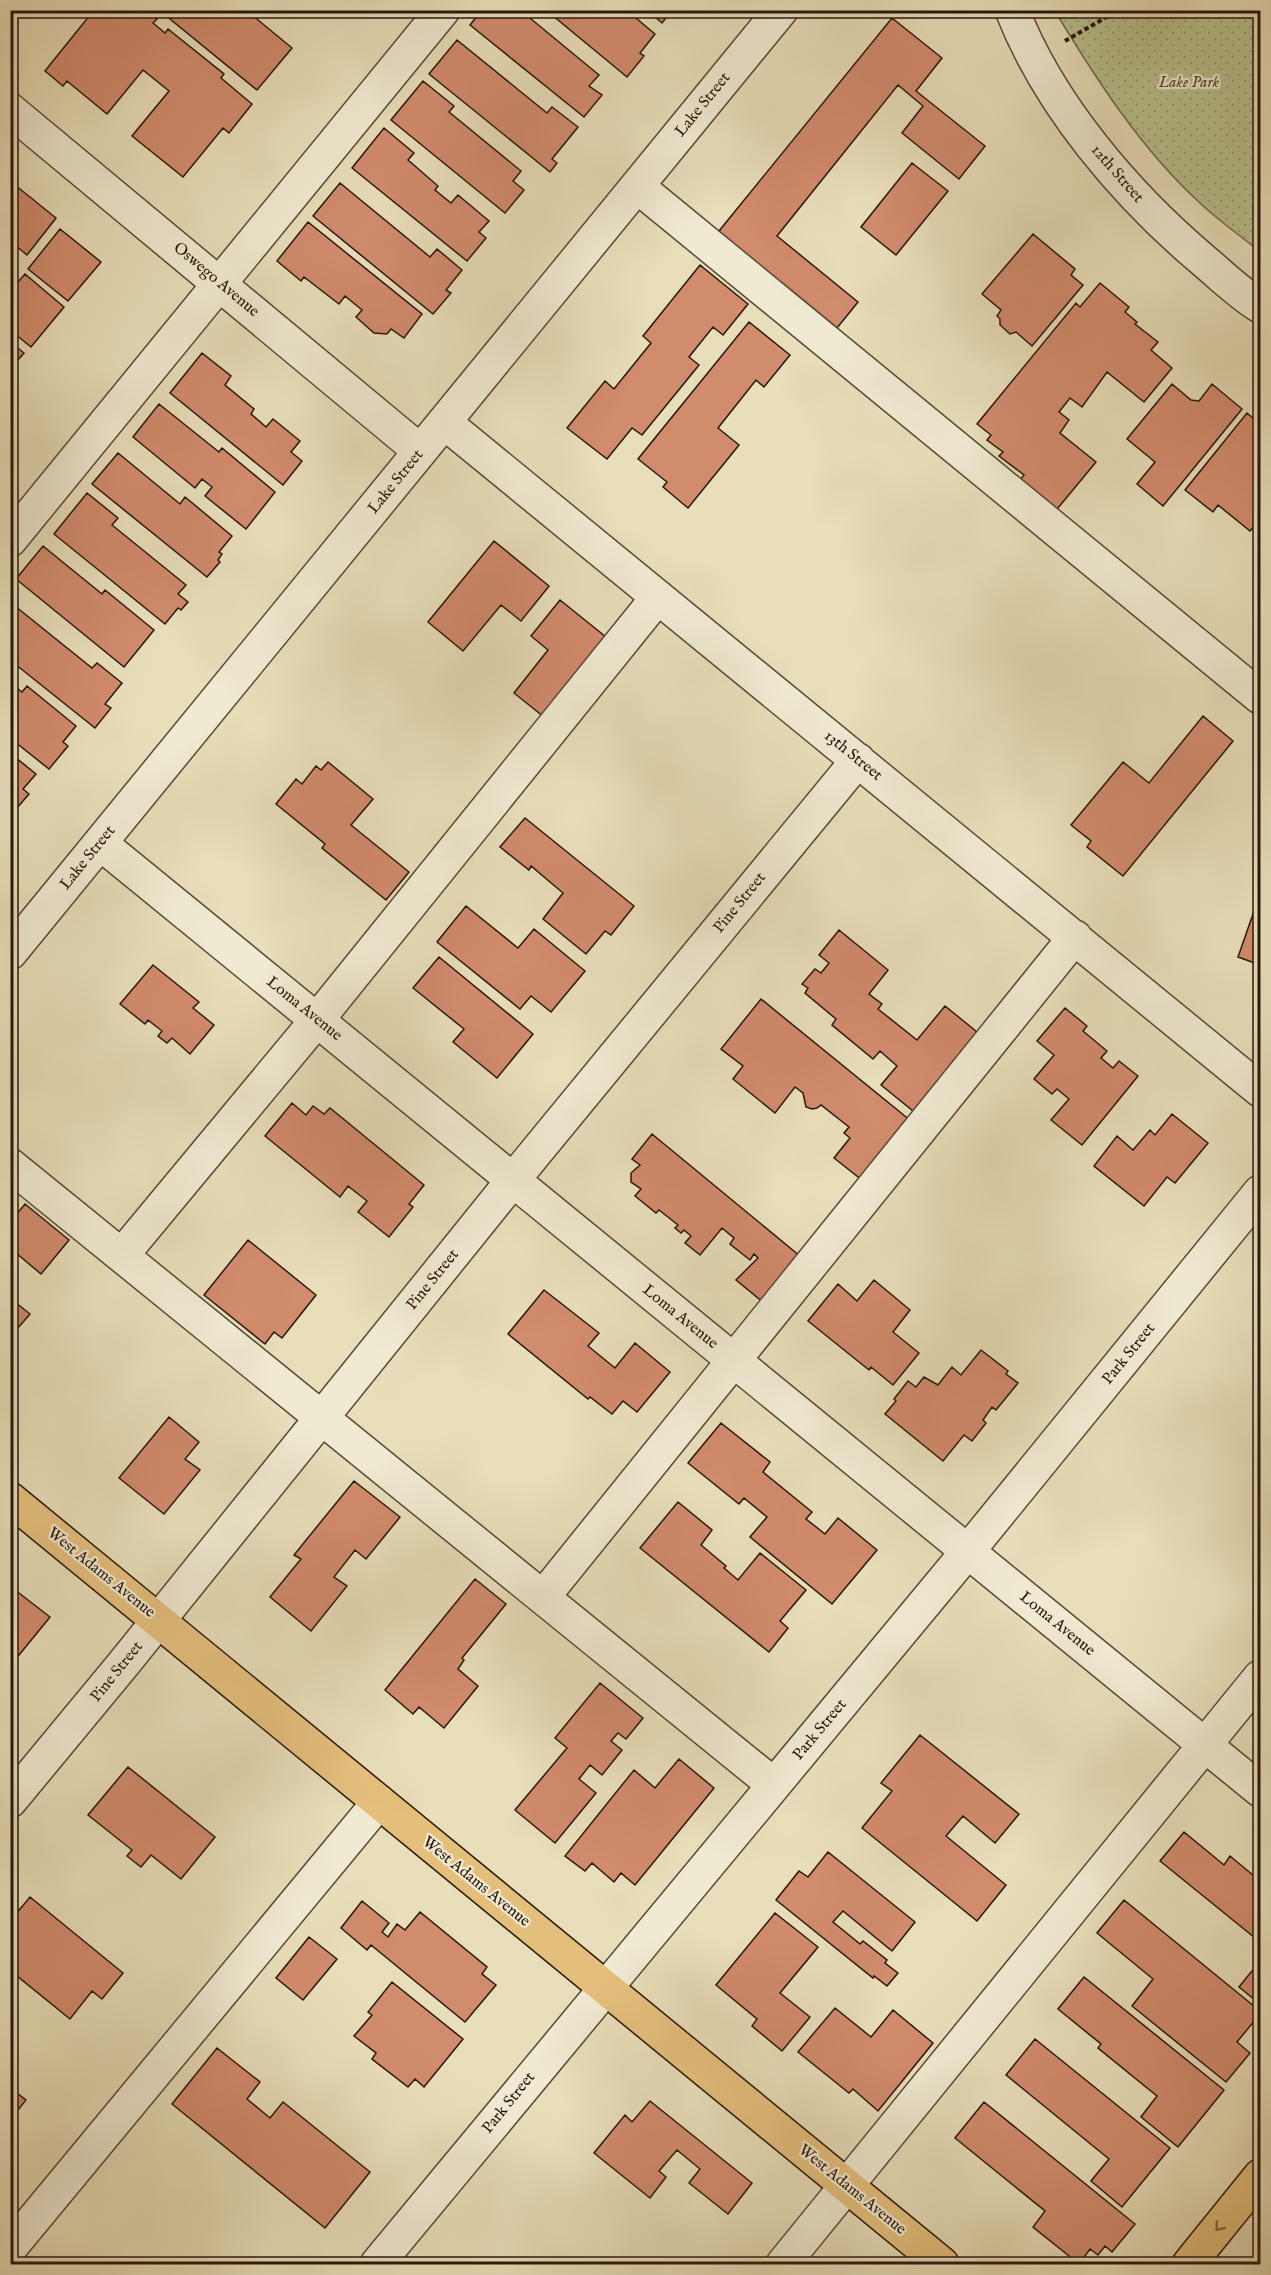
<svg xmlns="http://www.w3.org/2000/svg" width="1271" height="2275" font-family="'IM FELL English',serif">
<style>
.grass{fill:url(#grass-dots);stroke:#706c4c;stroke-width:1.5}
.building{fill:#d18b6d;stroke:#28160a;stroke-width:1.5}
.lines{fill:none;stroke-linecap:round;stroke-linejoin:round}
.minor-casing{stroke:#584836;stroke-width:36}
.major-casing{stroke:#28160a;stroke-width:36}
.path{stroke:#28160a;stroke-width:4;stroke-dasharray:4.5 3;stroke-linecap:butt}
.minor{stroke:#f0ead2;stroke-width:33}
.major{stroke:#e4bf7c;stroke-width:33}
.oneway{stroke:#866a43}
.labels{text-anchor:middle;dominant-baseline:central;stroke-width:4.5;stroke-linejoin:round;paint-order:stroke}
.park-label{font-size:16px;font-style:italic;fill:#534932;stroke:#f0ead2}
.street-label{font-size:16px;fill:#28160a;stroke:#f0ead2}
</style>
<defs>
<pattern id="grass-dots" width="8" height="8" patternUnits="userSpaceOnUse" patternTransform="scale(1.5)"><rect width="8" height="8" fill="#b8c18e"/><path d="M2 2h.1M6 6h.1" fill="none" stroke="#9ea579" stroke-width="1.8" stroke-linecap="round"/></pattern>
</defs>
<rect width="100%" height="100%" fill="#e8deb9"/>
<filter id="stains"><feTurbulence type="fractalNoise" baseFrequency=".00333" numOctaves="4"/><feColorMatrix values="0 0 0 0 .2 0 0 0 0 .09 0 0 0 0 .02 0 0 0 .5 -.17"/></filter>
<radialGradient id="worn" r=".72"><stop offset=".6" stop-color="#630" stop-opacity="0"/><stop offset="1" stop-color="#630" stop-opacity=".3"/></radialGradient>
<path class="grass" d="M 1055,11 L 1260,11 L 1260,252 C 1241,236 1219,221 1200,203 C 1141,149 1096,79 1055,11 Z"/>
<path class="building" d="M 94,10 L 146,10 L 157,19 L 153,23 L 165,33 L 168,29 L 224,74 L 221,78 L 252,104 L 229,133 L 223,128 L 183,177 L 132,136 L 169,91 L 143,70 L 107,114 L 67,81 L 63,86 L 45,71 Z
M 159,10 L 246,10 L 292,48 L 257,90 Z
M 482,10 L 528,10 L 525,14 L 599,75 L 589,86 L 602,95 L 584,117 L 470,25 Z
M 546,10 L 617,10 L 626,17 L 630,13 L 655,34 L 640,53 L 644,56 L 627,77 Z
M 647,10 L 672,10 L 662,23 Z
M 892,18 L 942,58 L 916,91 L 985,146 L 959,179 L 902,133 L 923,106 L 898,85 L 777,236 L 858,302 L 837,328 L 781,282 L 777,286 L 715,236 Z
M 457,40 L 547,113 L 552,107 L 578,127 L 552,159 L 557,163 L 550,172 L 429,74 Z
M 423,81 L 454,106 L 449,112 L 521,171 L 513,181 L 524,190 L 505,213 L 391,120 Z
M 384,128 L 414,153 L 408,160 L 438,186 L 435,190 L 451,203 L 458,195 L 489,221 L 479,232 L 486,238 L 467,261 L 352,168 Z
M 912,163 L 948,191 L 896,255 L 861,227 Z
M 10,181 L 56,218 L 27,255 L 10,241 Z
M 340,183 L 430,257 L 437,249 L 462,270 L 446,290 L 451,293 L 433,314 L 313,216 Z
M 308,222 L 422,314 L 404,338 L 391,329 L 387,334 L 374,333 L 356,317 L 362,310 L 345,296 L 339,304 L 304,277 L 301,281 L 277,261 Z
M 60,229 L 101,262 L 68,301 L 28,269 Z
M 1033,234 L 1075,269 L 1071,275 L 1083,285 L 1032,346 L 1016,332 L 1010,334 L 1000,325 L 1000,319 L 997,316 L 1001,310 L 982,294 Z
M 700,265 L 748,304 L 723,335 L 713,327 L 689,357 L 699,365 L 642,435 L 632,428 L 607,459 L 567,428 L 605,381 L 614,389 L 651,343 L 643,336 Z
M 25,274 L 64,307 L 31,347 L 10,330 L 10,291 Z
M 1100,283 L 1129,307 L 1125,312 L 1137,322 L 1135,324 L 1158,342 L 1151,350 L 1172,368 L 1144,402 L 1107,372 L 1082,407 L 1070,398 L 1059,412 L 1069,420 L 1060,433 L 1096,462 L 1053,514 L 1017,484 L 1024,475 L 999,456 L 1003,452 L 987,440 L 991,435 L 977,424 L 1076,303 L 1080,307 Z
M 749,322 L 790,355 L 764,387 L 756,380 L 718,428 L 739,445 L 688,508 L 663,487 L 667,482 L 638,459 Z
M 10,342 L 24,353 L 10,369 Z
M 202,353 L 231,376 L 225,385 L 254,409 L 251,414 L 266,427 L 273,419 L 300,441 L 291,452 L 302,461 L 283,485 L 170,393 Z
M 1172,384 L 1191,400 L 1199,401 L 1212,384 L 1242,409 L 1163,506 L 1137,484 L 1155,462 L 1127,439 Z
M 159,404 L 219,452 L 222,448 L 275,492 L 246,529 L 205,496 L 212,487 L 202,479 L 195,488 L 133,437 Z
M 1247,413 L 1260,424 L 1260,519 L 1250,531 L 1218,505 L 1213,512 L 1185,490 Z
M 118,453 L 180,504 L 185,497 L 232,536 L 219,552 L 222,554 L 218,560 L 220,562 L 207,577 L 92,484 Z
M 87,493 L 118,518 L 112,525 L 186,585 L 178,594 L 188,602 L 181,610 L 178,608 L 165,624 L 54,534 Z
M 494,541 L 549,586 L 521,621 L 501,605 L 463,651 L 428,622 Z
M 43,546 L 102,594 L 105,590 L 154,630 L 124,667 L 16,579 Z
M 560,600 L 616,645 L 549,721 L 514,693 L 548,650 L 531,636 Z
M 10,602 L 92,668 L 97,663 L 122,683 L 105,704 L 111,708 L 95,728 L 10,660 Z
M 10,683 L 22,692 L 27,686 L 76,726 L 63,742 L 68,746 L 49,769 L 10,738 L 10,731 L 15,725 L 10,721 Z
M 1203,716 L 1233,741 L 1123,876 L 1087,847 L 1091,841 L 1071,825 L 1123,762 L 1149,783 Z
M 10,753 L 36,774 L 23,789 L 29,794 L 10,816 Z
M 328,762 L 373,799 L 351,825 L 409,872 L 386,900 L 322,848 L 325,844 L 276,804 L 296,779 L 302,784 L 316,766 L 321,770 Z
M 525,818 L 634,906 L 611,935 L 605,931 L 586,954 L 543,919 L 563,893 L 531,866 L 529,870 L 500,847 Z
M 1260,894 L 1260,965 L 1238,957 Z
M 466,906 L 518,948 L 534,929 L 585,971 L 551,1012 L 531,996 L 520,1009 L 437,942 Z
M 839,930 L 888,970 L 869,994 L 882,1004 L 878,1009 L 917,1040 L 945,1006 L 982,1036 L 918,1115 L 881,1085 L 897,1066 L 880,1051 L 873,1059 L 832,1025 L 836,1019 L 805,993 L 808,988 L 802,984 L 815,969 L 821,973 L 829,963 L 819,955 Z
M 439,957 L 533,1034 L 497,1078 L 453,1042 L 464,1029 L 413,988 Z
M 153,965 L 199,1002 L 193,1008 L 214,1025 L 190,1054 L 172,1038 L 167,1043 L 158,1036 L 162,1031 L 148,1020 L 145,1024 L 120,1004 Z
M 761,999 L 916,1125 L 867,1184 L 834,1158 L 850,1138 L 844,1133 L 849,1127 L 821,1105 L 817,1108 L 812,1109 L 806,1107 L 803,1093 L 795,1087 L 775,1113 L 733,1079 L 743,1066 L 721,1049 Z
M 1065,1008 L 1087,1026 L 1083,1031 L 1107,1051 L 1101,1058 L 1113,1068 L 1119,1061 L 1138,1076 L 1082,1145 L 1051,1120 L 1069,1099 L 1057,1089 L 1052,1094 L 1034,1079 L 1054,1055 L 1037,1041 Z
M 292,1103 L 306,1115 L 313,1106 L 324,1114 L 330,1108 L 424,1185 L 409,1204 L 413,1207 L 389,1237 L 358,1212 L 367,1201 L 348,1186 L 340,1197 L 265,1136 Z
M 1172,1114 L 1208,1143 L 1175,1183 L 1167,1177 L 1144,1206 L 1094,1166 L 1117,1136 L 1133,1150 L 1150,1130 L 1155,1135 Z
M 652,1134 L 806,1261 L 769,1307 L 736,1280 L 758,1258 L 754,1254 L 750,1260 L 730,1244 L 734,1238 L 722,1228 L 700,1255 L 685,1243 L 691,1236 L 684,1230 L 681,1233 L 675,1228 L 678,1225 L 659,1210 L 656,1213 L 635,1196 L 641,1189 L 631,1182 L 631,1173 L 640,1165 L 632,1159 Z
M 25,1204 L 69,1240 L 41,1274 L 10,1248 L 10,1222 Z
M 248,1240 L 316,1295 L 282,1338 L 274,1332 L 265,1344 L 204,1295 Z
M 874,1280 L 910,1310 L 893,1332 L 919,1353 L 893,1385 L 871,1367 L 869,1370 L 808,1321 L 838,1284 L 857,1301 Z
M 544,1290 L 599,1333 L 588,1346 L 615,1368 L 635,1343 L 670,1372 L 637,1412 L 623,1401 L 612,1414 L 590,1397 L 588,1399 L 508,1334 Z
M 10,1298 L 30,1314 L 10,1337 Z
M 981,1350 L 1008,1371 L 1006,1374 L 1018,1383 L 996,1410 L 992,1407 L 983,1420 L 986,1423 L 972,1441 L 964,1435 L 943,1461 L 885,1414 L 896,1401 L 894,1399 L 908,1381 L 916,1387 L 924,1377 L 938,1385 L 952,1367 L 961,1375 Z
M 169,1417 L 199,1442 L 185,1459 L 200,1470 L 164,1514 L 119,1478 Z
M 721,1423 L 770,1462 L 763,1472 L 812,1512 L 806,1519 L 825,1534 L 838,1518 L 877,1550 L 832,1604 L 750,1537 L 767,1517 L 744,1498 L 739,1504 L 688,1463 Z
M 354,1481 L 400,1517 L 366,1559 L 355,1550 L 334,1577 L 347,1586 L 311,1631 L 270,1597 L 301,1559 L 294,1555 Z
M 678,1502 L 712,1530 L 701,1545 L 726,1566 L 724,1568 L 738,1580 L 760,1553 L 806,1590 L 780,1621 L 788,1628 L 769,1652 L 640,1548 Z
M 475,1579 L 506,1604 L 462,1658 L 464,1660 L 458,1669 L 478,1686 L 444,1728 L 419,1707 L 413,1714 L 385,1690 Z
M 10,1586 L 50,1617 L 15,1660 L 10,1656 Z
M 600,1683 L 643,1718 L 626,1739 L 618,1733 L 611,1741 L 622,1750 L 602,1775 L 590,1765 L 579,1779 L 596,1793 L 555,1843 L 515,1810 L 567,1748 L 555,1738 Z
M 920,1735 L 1019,1814 L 995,1843 L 963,1816 L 946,1836 L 1006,1885 L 977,1921 L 862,1828 L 892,1791 L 881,1783 Z
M 679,1759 L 714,1788 L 635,1885 L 621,1873 L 614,1882 L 592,1863 L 585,1871 L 565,1856 L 634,1770 L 655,1788 Z
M 128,1767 L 215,1837 L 181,1879 L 151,1855 L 141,1867 L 127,1856 L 132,1850 L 88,1815 Z
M 1184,1832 L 1224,1865 L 1230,1856 L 1260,1881 L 1260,1942 L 1160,1861 Z
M 828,1852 L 915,1922 L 892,1951 L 843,1911 L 833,1922 L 860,1944 L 863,1941 L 887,1960 L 885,1963 L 898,1973 L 887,1986 L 874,1976 L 873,1978 L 776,1900 L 799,1871 L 808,1877 Z
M 30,1897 L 123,1973 L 102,1999 L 92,1991 L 70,2019 L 11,1971 L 14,1967 L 10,1963 L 10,1921 Z
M 1124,1900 L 1260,2011 L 1260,2014 L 1237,2042 L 1250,2053 L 1226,2082 L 1132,2006 L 1153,1979 L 1097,1933 Z
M 362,1901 L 389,1923 L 382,1932 L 388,1937 L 397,1924 L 405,1930 L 420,1912 L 487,1967 L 482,1974 L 496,1985 L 465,2022 L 371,1945 L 367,1950 L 341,1928 Z
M 775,1913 L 818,1947 L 780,1993 L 810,2017 L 782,2051 L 752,2026 L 757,2019 L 716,1985 Z
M 309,1937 L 337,1959 L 303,2000 L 276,1978 Z
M 1260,1961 L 1260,2004 L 1239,1987 Z
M 1084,1977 L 1224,2090 L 1178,2147 L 1141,2117 L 1157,2096 L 1098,2048 L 1101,2044 L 1058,2009 Z
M 392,1982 L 463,2039 L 424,2087 L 415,2079 L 408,2087 L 372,2059 L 376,2053 L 354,2036 L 372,2015 L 368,2012 Z
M 835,2008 L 871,2037 L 893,2010 L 933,2043 L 878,2111 L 853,2089 L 849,2093 L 798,2052 Z
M 1035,2039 L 1170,2148 L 1122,2207 L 1091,2181 L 1109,2159 L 1006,2075 Z
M 217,2048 L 260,2082 L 247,2099 L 270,2118 L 283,2102 L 370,2172 L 325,2228 L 172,2104 Z
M 10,2088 L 26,2100 L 10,2120 Z
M 650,2101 L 752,2183 L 728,2214 L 689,2183 L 700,2169 L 677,2150 L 659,2171 L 666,2177 L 650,2198 L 594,2153 L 625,2115 L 632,2122 Z
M 984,2102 L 1135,2224 L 1112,2252 L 1105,2246 L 1098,2255 L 1090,2249 L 1079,2264 L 1033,2227 L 1045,2211 L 955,2138 Z"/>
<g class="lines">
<g class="minor-casing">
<path id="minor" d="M 1012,10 C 1049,105 1126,195 1203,260 C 1222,276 1239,293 1260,306
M 10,110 L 420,451
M 637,186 L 1260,697
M 444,422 L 1260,1090
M 10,540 L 443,10
M 100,843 L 1260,1790
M 10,953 L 781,10
M 10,1165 L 774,1785
M 122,1255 L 317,1020 L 658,597
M 543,1597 L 1075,937
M 10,1801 L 125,1662 L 513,1180 L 858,760
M 10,2248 L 379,1802
M 377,2264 L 968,1551 L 1260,1192
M 783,2264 L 1260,1677"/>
</g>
<g class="major-casing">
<path id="major" d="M 10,1499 L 942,2264
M 1189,2264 L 1260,2176"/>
</g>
<path class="path" d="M 1065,41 L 1119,10"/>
<use href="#minor" class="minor"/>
<use href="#major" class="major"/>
</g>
<defs><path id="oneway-chevron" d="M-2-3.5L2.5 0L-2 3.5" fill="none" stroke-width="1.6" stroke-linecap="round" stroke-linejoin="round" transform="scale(1.5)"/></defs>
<use class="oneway" href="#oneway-chevron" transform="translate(1219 2227) rotate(129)"/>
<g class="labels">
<g class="park-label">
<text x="1189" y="83">Lake Park</text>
</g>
<g class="street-label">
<text transform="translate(703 105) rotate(-51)">Lake Street</text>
<text transform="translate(1117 174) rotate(49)">12th Street</text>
<text transform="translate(216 280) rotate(40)">Oswego Avenue</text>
<text transform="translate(396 482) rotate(-51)">Lake Street</text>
<text transform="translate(853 756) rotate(39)">13th Street</text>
<text transform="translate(88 858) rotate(-51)">Lake Street</text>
<text transform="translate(740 903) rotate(-51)">Pine Street</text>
<text transform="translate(304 1009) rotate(39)">Loma Avenue</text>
<text transform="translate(433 1280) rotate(-51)">Pine Street</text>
<text transform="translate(680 1317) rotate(39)">Loma Avenue</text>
<text transform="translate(1129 1354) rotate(-51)">Park Street</text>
<text transform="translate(101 1573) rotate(39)">West Adams Avenue</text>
<text transform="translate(1057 1624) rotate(39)">Loma Avenue</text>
<text transform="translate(117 1672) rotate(-51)">Pine Street</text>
<text transform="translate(820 1730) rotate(-50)">Park Street</text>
<text transform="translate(476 1882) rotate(39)">West Adams Avenue</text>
<text transform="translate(509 2103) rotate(-51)">Park Street</text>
<text transform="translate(852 2190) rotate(39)">West Adams Avenue</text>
</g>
</g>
<rect width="1271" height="2275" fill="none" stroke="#e8deb9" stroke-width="36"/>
<rect x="12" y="12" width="1247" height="2251" fill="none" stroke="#28160a" stroke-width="3"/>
<rect x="18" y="18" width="1235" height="2239" fill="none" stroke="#28160a" stroke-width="1.5"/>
<rect width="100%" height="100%" filter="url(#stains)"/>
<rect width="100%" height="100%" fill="url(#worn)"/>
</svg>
